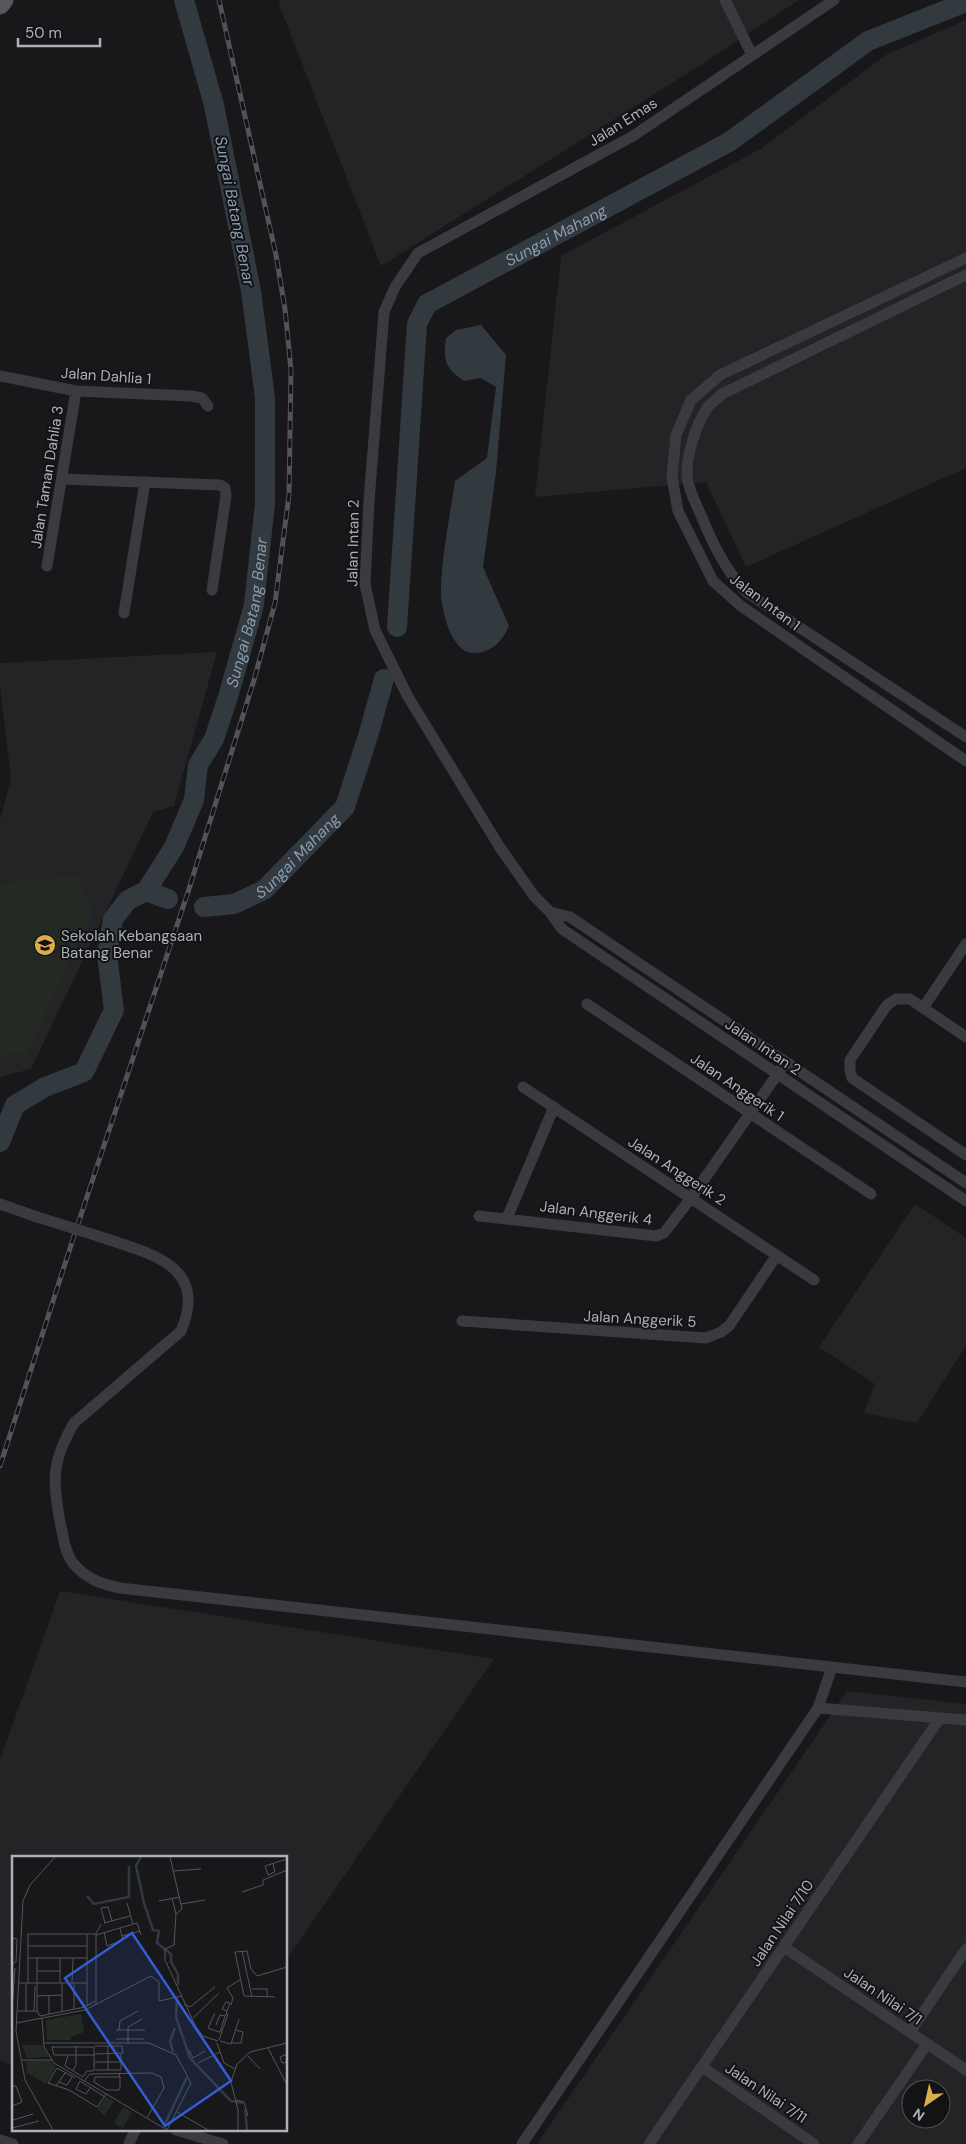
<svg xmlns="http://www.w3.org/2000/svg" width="966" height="2144" font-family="'DM Sans',sans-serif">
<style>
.built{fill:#242427;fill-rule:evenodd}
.green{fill:#232a24}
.water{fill:#32393f}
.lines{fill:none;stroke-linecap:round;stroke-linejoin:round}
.river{stroke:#32393f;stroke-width:20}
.street{stroke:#3a3b3f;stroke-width:11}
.primary{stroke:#56585d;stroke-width:19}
.rail-casing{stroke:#515357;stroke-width:5}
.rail{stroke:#131315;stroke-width:3;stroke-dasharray:9;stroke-linecap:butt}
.street-bridge{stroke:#3a3b3f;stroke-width:11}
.labels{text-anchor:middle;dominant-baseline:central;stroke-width:4;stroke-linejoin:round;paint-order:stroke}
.street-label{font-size:15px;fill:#acb0b8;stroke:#131315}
.poi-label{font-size:15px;fill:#acb0b8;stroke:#131315;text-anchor:start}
.water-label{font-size:16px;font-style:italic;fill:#889daf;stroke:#131315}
.inset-river{fill:none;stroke:#32393f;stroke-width:2.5}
.inset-road{fill:none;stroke:#535559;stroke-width:1}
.view{fill:#325dd3;fill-opacity:0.15;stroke:#325dd3;stroke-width:2.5}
.inset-edge{fill:none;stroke:#acb0b8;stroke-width:2.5}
</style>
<rect width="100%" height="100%" fill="#18181a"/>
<path class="built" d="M 279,0 L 799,0 L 699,66 L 381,266 L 280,7 Z
M 966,20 L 966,468 L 746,567 L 706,482 L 535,497 L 561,256 L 762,148 L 886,55 Z
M 217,652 L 174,806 L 153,812 L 31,1069 L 0,1077 L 0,820 L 11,779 L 0,686 L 0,663 Z
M 915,1204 L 966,1238 L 966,1346 L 917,1423 L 864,1413 L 875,1384 L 819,1347 Z
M 60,1591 L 494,1659 L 286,1960 L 286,1858 L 14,1858 L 14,2065 L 0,2061 L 0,1760 Z
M 847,1691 L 966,1704 L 966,2144 L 537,2144 ZM 911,2089 L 941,2089 L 941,2119 L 911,2119 Z"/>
<path class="green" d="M 76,876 L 93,910 L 27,1053 L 0,1055 L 0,893 L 3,883 Z"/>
<path class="water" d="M 481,325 L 506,355 L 496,472 L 483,567 L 509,626 C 502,641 493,652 475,653 C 451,655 440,607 441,588 C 442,553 450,516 455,481 L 487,458 L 496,387 L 481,378 L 464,381 C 445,367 443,361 446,338 L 456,330 Z"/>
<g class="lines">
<g class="river">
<path id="s1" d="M 397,627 L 417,324 L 427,304 L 729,142 L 868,41 L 966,2"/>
<path d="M 146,891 L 168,899"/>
<path id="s2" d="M 204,907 L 234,904 L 264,890 L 345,807 L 368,736 L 384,679"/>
<path id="s3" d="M 0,1142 L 15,1105 L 45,1087 L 84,1072 L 114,1010 L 107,955 L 113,919 L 128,900 L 146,891 L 174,847 L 194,800 L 198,765 L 214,739 L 228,697 L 254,605 L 265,503 L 265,398 L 251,291 L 214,105 L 184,0"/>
</g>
<path class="street" d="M 725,0 L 752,55
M 834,0 L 633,136 L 418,253 L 395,287 L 384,312 L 369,501 L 365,584 L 375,630 L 407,695 L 499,846 L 534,896 L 550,912 L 562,929 L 966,1201
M 966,258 L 720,375 L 691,400 L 676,435 L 672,477 L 678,511 L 713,581 L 741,606 L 966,761
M 966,275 L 722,394 C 718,398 712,402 708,407 C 696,424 686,456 687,476 C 688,488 695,502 700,513 C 712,542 724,568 746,592 L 966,737
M 0,376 L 76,391 L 191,396 L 202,398 L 208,406
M 62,479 L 220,485 L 225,488 L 226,496 L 212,590
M 47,566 L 76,391
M 124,613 L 145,482
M 550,912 L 570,917 L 966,1183
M 587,1004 L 871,1194
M 923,1008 L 966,944
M 966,1037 L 910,999 L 896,999 L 887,1005 L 850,1060 L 850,1070 L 852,1078 L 966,1155
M 523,1087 L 814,1280
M 0,1204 L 37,1217
M 479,1216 L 656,1236 L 664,1233 L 691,1198 L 781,1069
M 507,1218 L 554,1107
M 98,1236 C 146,1253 210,1263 181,1331 L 74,1423 C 50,1464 53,1482 61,1527 C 64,1539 65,1553 73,1563 C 86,1579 101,1584 120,1588 L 966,1682
M 462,1321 L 706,1338 L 721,1332 L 729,1326 L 777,1255
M 818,1708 L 966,1720
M 784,1947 L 966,2070
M 910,2032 L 966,1949
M 702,2067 L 814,2144
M 176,2130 L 223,2144
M 0,2140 L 13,2144
M 129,2144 L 135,2130
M 522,2144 L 818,1708 L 832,1667
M 649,2144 L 940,1718
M 858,2144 L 927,2044"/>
<path class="primary" d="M 0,5 L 4,0"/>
<g class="rail-casing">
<path id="rail" d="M 0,1466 L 73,1239 L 188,892 L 254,680 L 275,603 L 289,495 L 291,370 L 285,309 L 276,255 L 219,0"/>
</g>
<use href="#rail" class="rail"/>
<path class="street-bridge" d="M 37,1217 L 98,1236"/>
</g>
<defs>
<g id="school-disc" transform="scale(1.125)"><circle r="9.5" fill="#ddac4d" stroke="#131315"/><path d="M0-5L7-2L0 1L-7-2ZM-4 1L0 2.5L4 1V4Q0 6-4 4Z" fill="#111"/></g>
</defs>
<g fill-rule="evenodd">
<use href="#school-disc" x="45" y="945"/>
</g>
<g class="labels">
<g class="street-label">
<text transform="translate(623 122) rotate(-32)">Jalan Emas</text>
<text transform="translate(106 376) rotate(4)">Jalan Dahlia 1</text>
<text transform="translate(47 477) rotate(-81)">Jalan Taman Dahlia 3</text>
<text transform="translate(353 543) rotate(-89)">Jalan Intan 2</text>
<text transform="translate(765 602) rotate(37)">Jalan Intan 1</text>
<text transform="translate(763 1047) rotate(34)">Jalan Intan 2</text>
<text transform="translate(737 1087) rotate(34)">Jalan Anggerik 1</text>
<text transform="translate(677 1171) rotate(33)">Jalan Anggerik 2</text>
<text transform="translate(596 1213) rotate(7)">Jalan Anggerik 4</text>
<text transform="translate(640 1319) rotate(3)">Jalan Anggerik 5</text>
<text transform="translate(782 1923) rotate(-56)">Jalan Nilai 7/10</text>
<text transform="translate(883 1996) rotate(34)">Jalan Nilai 7/1</text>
<text transform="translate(766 2093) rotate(34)">Jalan Nilai 7/11</text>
</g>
<g class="poi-label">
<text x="61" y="936">Sekolah Kebangsaan<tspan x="61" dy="17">Batang Benar</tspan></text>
</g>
<g class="water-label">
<text transform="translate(235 211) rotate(79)">Sungai Batang Benar</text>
<text stroke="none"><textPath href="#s1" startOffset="472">Sungai Mahang</textPath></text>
<text stroke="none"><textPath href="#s3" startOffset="622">Sungai Batang Benar</textPath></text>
<text stroke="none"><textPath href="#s2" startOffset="111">Sungai Mahang</textPath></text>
</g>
</g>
<g transform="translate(12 1856)">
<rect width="275" height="275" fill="#18181a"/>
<path d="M 69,158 L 72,176 L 59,181 L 59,184 L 35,184 L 34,164 ZM 10,189 L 30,189 L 37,201 L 15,202 ZM 14,205 L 38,205 L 44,211 L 34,228 L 15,217 ZM 94,241 L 102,245 L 92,260 L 85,253 ZM 111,251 L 120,256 L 111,272 L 102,267 Z" fill="#232a24"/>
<path class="inset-river" d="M 129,1 L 124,10 L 132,47 L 141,74 L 147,75 L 145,87 L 159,98 L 159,106 L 166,118 L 166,129M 75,40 L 82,48 L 117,41 L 117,10M 165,143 L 164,161 L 178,202 L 219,245 L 231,247M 161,196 L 158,185 L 163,172M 233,253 L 235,274M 152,270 L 175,221"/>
<path class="inset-road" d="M 158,1 L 170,53 L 164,58 L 162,89 L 153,93 L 153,104 L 184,171 L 191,180 L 206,185M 261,8 L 263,16 L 256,19 L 253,10 L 275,3M 161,15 L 189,13M 230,36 L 251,29 L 251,24 L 275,14M 160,42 L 164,58M 147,45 L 168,41M 115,47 L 121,68M 169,48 L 193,44M 92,67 L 118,60M 93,67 L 89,52 L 96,51 L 100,65M 92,76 L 95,90 L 111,84 L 108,72M 84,79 L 125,67 L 129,79M 110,80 L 128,75M 0,82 L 5,83 L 4,106 L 0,108M 16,90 L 75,90M 230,95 L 240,141M 16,102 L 75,102M 25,115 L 48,115M 7,127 L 75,127M 16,127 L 16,78 L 84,78M 48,127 L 48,102M 60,127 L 61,102M 240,133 L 255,133 L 255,141M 25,140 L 50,139M 263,141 L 232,140 L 223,96 L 235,95 L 239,113 L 245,120 L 275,111M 172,148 L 178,151 L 203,131M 84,149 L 84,78 L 89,68M 219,149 L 221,142 L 215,132 L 229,123M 75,150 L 75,78M 62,153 L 62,127M 0,154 L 3,112M 6,155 L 25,155 L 28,160 L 73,151 L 83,145M 14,155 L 14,127M 22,155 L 23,130M 25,155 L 25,102M 50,156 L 50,127M 203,157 L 196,172 L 207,176 L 208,176 L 213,160 L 214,159 L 215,155 L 218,147 L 214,146 L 210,153 L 215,155M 37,158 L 37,140M 30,162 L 32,191 L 42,207 L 155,274M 181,162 L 207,137M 4,167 L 73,154 L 139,120 L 147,126 L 147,145 L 170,140M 204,169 L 208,159 L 213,160M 104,174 L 133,174M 107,174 L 108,165 L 126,155M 104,183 L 132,183M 207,184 L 216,158M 208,185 L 219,188 L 227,163M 32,187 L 137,187 L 164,199 L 179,227 L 155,274M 205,187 L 212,207 L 223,213M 219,187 L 229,187 L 231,176 L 223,174M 116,188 L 116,171 L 130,163M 96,190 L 96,215M 256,192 L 275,229M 177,194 L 181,202 L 193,195M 83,198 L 111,197 L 110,190 L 83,190M 275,198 L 268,201 L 270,207 L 275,206M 56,199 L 53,210 L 71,221 L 75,215 L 81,215 L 82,214 L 82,191 L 40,191 L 42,199 L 82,199M 236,200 L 248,213M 10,204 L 41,204M 83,206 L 109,206M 186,207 L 208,196M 61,214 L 64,209 L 64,190M 83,214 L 109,214 L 109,198M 107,217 L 108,221 L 108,232 L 107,234 L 95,234 L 82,226 L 83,221 L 108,221M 63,222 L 45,212 L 36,227 L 57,234 L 85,251 L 95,237M 68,225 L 93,241M 68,225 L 64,233 L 74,238 L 78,232M 72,225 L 78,218 L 140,217 L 149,221 L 152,232 L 135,262M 47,226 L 55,229 L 60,221M 0,230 L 4,230 L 10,246 L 0,250M 44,230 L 53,217M 224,244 L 232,246 L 236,260M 165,256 L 196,274M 1,264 L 21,258M 0,272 L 27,265M 41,274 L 13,224 L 4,175 L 11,45 L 18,29 L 43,1M 226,274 L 226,254 L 219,226 L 225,208 L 238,196 L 275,187"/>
<path class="view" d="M 120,77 L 219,225 L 153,270 L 53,122 Z"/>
<rect width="275" height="275" class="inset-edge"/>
</g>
<g transform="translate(926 2104) rotate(214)"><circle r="24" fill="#131315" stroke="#505256"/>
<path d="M0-4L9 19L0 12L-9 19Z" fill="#ddac4d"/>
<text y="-8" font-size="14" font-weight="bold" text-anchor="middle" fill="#acb0b8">N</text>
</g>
<path d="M18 38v8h82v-8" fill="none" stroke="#acb0b8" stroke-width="2.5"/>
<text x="25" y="38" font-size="15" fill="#acb0b8" stroke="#131315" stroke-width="4" paint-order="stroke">50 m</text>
</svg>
